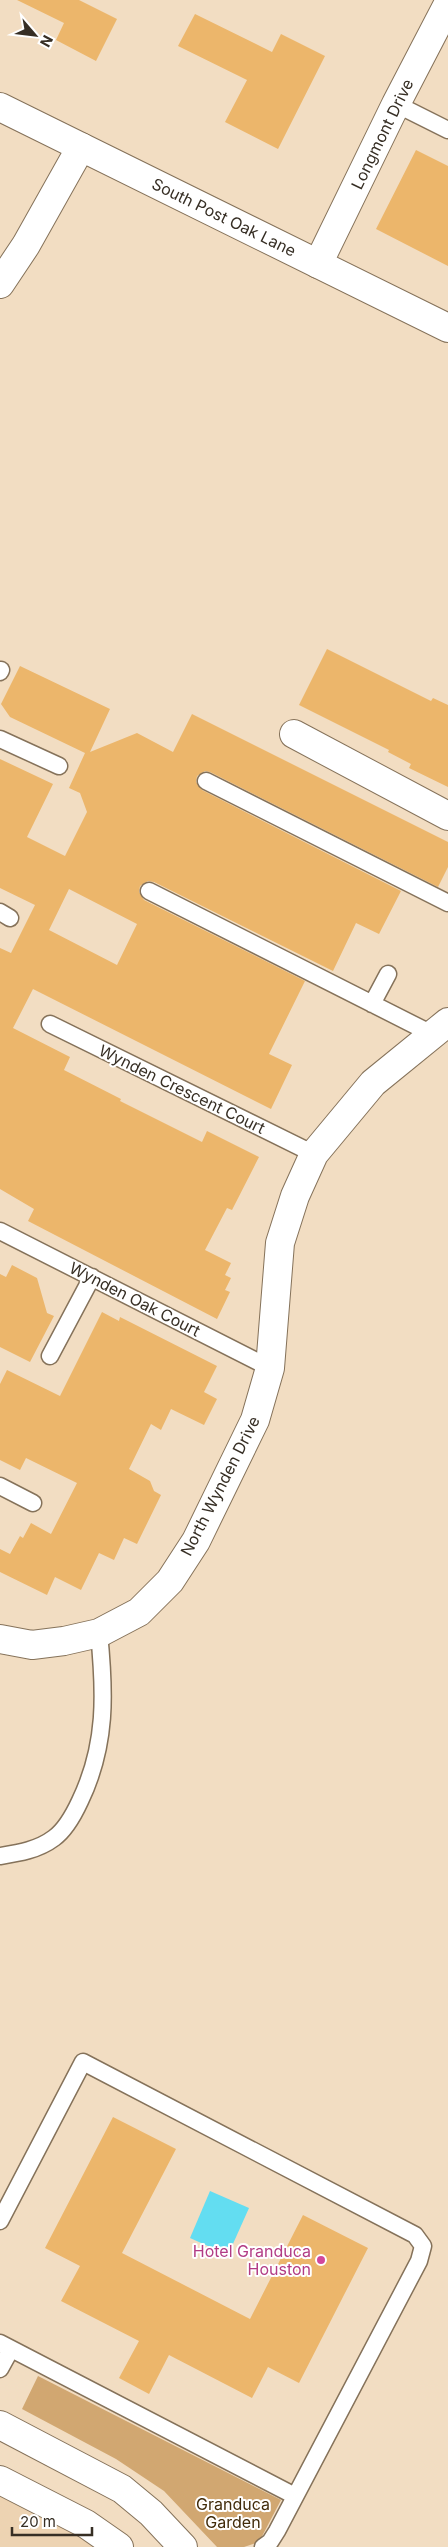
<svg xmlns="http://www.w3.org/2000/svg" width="448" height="2547" font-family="Inter,sans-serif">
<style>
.built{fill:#edd3b2}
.green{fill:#d1a771}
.water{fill:#63ddf1}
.building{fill:#ecb66b;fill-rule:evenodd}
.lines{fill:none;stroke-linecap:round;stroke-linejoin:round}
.lane-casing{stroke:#85725a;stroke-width:19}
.street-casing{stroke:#85725a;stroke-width:30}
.secondary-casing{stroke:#85725a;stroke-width:30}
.lane{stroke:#fff;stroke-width:16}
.street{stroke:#fff;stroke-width:28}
.secondary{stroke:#fff;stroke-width:28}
.hotel-dot{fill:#d1479c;stroke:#fff;stroke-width:2}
.labels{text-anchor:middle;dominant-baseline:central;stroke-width:4;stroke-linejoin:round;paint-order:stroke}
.street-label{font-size:16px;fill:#362e24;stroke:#fff}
.hotel-label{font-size:16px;fill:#b23c85;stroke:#fff;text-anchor:end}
.park-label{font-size:16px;fill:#412b0a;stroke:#fff}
</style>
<rect width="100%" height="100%" fill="#f2ddc2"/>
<path class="built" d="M 0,2495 L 98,2547 L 0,2547 Z"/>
<path class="green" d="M 38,2376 L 281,2500 L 259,2542 L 244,2547 L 217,2547 L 164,2491 L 116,2459 L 22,2409 Z"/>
<path class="water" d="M 210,2191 L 249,2208 L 228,2255 L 190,2238 Z"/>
<path class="building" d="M 17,0 L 79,0 L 117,19 L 96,61 L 56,40 L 64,23 Z
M 195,14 L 272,52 L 281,34 L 325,56 L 278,149 L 225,122 L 247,80 L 178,46 Z
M 416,150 L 448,166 L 448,266 L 376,229 Z
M 327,649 L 431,701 L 433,698 L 448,705 L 448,787 L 409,768 L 411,764 L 388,752 L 389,750 L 299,705 Z
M 20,666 L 110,709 L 90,752 L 137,733 L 173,752 L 192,714 L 448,842 L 448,867 L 438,887 L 210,772 L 205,771 L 197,776 L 196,782 L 202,790 L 401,891 L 379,934 L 356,923 L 333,971 L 154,882 L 148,881 L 140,886 L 139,892 L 144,900 L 305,981 L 269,1054 L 292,1065 L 271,1109 L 33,989 L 13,1028 L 70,1057 L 64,1070 L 121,1099 L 120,1101 L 202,1142 L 207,1131 L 259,1157 L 232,1210 L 227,1208 L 205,1250 L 231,1263 L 225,1275 L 231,1278 L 225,1290 L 230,1292 L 217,1319 L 28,1221 L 34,1209 L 0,1189 L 0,948 L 11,953 L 35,905 L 0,888 L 0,759 L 53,784 L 27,837 L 65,856 L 87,812 L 80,793 L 69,788 L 85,753 L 10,717 L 1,704 ZM 69,889 L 137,924 L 117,965 L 49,930 Z
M 12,1265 L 37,1278 L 47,1313 L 54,1316 L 30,1362 L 0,1347 L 0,1274 L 6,1277 Z
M 102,1312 L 119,1321 L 120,1317 L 217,1366 L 204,1392 L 217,1399 L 204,1425 L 171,1409 L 161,1430 L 151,1424 L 129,1469 L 150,1481 L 154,1491 L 161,1495 L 137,1544 L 124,1538 L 114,1560 L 99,1553 L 81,1590 L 55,1577 L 47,1595 L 0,1572 L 0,1549 L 10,1554 L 20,1536 L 23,1538 L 31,1523 L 51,1534 L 77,1483 L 26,1458 L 20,1470 L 0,1460 L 0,1384 L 7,1370 L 60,1396 Z
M 113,2117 L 176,2149 L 122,2253 L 250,2319 L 303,2215 L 368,2248 L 299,2383 L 268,2367 L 252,2398 L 169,2355 L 149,2394 L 119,2378 L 139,2341 L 61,2301 L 80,2266 L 45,2248 Z"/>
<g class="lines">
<g class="lane-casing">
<path id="lane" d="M 396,104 L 448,130
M 0,672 L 1,670
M 0,739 L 59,766
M 206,781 L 448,903
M 149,891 L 432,1034
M 0,912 L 10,918
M 372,1004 L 388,974
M 50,1024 L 314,1154
M 0,1231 L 270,1368
M 50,1356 L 92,1277
M 0,1486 L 33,1503
M 0,1856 C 19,1853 38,1850 54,1838 C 65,1830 74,1814 80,1801 C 107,1745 105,1693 99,1633
M 0,2221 L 83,2062 L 415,2235 L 423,2246 L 419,2261 L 277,2531 L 270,2542 L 263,2547
M 0,2343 L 295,2496
M 0,2369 L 11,2349"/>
</g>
<g class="street-casing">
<path id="street" d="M 318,264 L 396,104 L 448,4
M 0,284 L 26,245 L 81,147
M 294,734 L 448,816
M 0,1639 L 32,1645 L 64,1641 L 99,1633 L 139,1612 L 170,1581 L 196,1541 L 255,1420 L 270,1368 L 280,1243 L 295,1196 L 314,1154 L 373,1083 L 448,1022"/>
</g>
<g class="secondary-casing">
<path id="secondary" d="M 0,107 L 448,328
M 0,2425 L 122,2489 L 151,2513 L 183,2547
M 0,2480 L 86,2524 L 119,2547"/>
</g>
<use href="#lane" class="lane"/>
<use href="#street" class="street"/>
<use href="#secondary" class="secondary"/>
</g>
<circle class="hotel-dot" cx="321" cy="2260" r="5"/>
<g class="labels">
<g class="street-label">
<text transform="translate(382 134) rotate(-64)">Longmont Drive</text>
<text transform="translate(224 217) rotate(26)">South Post Oak Lane</text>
<text transform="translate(182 1089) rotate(26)">Wynden Crescent Court</text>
<text transform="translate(135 1299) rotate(27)">Wynden Oak Court</text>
<text transform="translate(220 1486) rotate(-63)">North Wynden Drive</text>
</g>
<g class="hotel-label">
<text x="311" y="2251">Hotel Granduca<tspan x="311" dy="18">Houston</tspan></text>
</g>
<g class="park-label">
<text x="233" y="2504">Granduca<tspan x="233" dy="18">Garden</tspan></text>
</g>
</g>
<g transform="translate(35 35) rotate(118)" stroke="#ffffff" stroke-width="4" paint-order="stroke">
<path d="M0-4L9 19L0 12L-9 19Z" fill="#362e24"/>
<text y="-8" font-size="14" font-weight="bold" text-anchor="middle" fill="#362e24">N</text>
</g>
<path d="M12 2527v8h80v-8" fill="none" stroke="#362e24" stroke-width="2.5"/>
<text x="20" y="2527" font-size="15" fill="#362e24" stroke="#ffffff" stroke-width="4" paint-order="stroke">20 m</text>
</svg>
